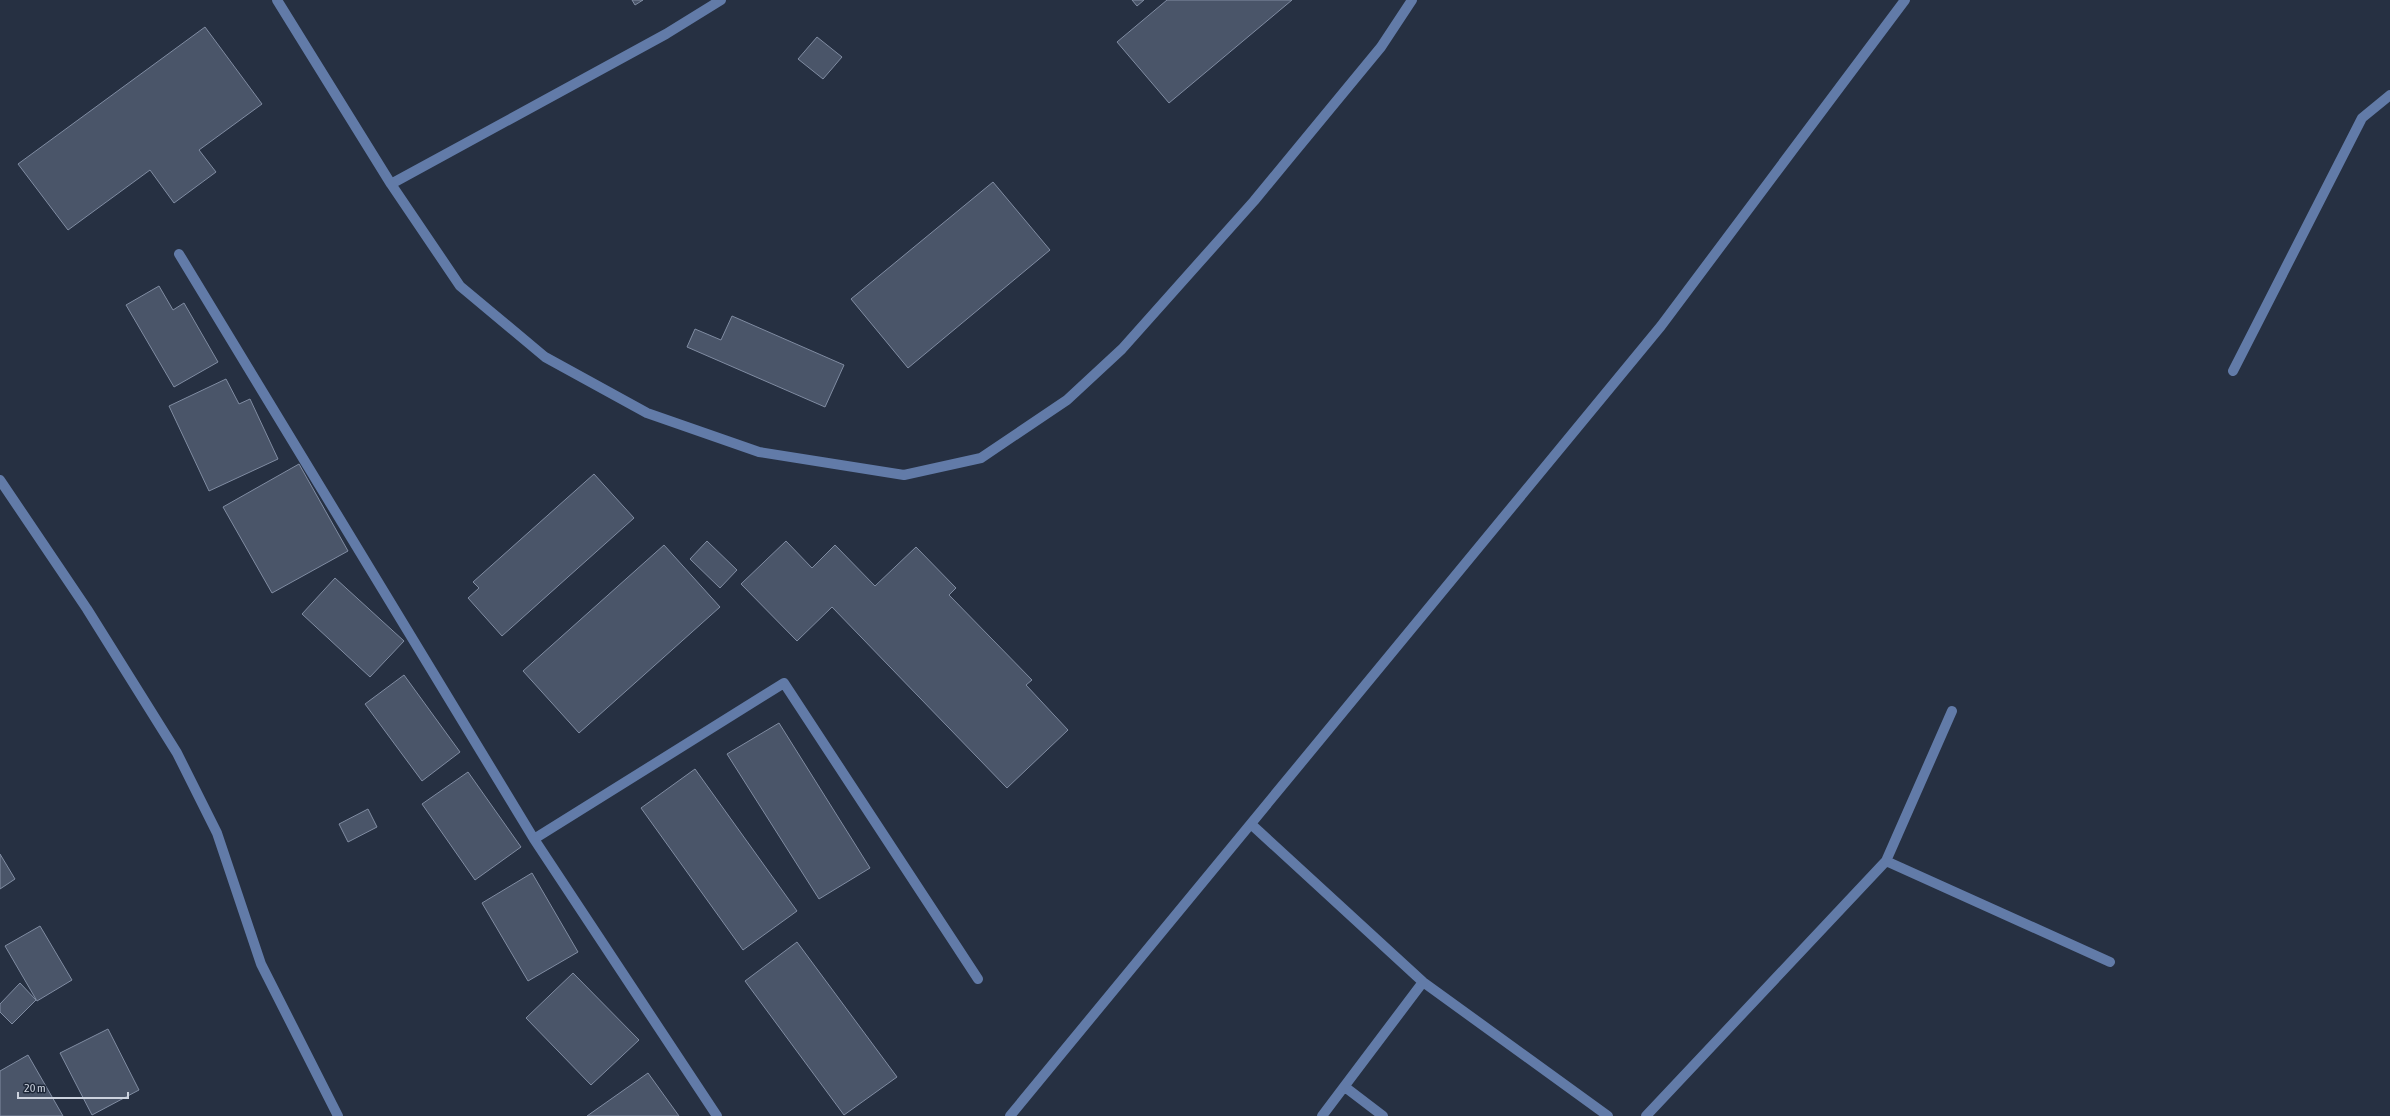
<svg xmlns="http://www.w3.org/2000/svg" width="2390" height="1116" font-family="'Asap Condensed',sans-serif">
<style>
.building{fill:#4a5569;stroke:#808ca2}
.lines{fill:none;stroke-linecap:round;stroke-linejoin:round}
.minor{stroke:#627ba8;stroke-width:10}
</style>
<rect width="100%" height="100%" fill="#263042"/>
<path class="building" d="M 632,0 L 643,0 L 635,5 Z
M 1132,0 L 1144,0 L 1137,6 Z
M 1167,0 L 1292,0 L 1169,103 L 1117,42 Z
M 205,27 L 262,104 L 199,150 L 216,172 L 174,203 L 150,170 L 68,230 L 18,164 Z
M 817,37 L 842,57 L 823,79 L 798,59 Z
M 993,182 L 1050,250 L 908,368 L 851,299 Z
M 159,286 L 173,310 L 184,303 L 218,362 L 174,387 L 126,305 Z
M 732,316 L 844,365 L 825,407 L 687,347 L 695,329 L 721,340 Z
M 226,379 L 239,404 L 250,399 L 278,459 L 209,491 L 169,406 Z
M 299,464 L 348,551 L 272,593 L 223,507 Z
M 594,474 L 634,518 L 502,636 L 468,598 L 479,588 L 473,582 Z
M 707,541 L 737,570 L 720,588 L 690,559 Z
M 786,541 L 812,568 L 835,545 L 875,586 L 916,547 L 956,588 L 949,595 L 1032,680 L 1026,685 L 1068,730 L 1007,788 L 832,607 L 797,641 L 741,584 Z
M 664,545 L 720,607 L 579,733 L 523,671 Z
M 335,578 L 404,641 L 370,677 L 302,614 Z
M 404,675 L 460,752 L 422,781 L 365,704 Z
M 779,723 L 870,868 L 819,899 L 727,754 Z
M 695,769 L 797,911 L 743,950 L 641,808 Z
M 468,772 L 521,847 L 475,880 L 422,804 Z
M 368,809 L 377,827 L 348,842 L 339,824 Z
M 0,854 L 15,879 L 0,889 Z
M 532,873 L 578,952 L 528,981 L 482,903 Z
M 40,926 L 72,980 L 37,1001 L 5,946 Z
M 797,942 L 897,1077 L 844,1115 L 745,981 Z
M 573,973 L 639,1040 L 591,1085 L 526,1018 Z
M 20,983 L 36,1000 L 12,1024 L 0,1012 L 0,1004 Z
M 108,1029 L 139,1090 L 92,1115 L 60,1053 Z
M 28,1055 L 63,1116 L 0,1116 L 0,1071 Z
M 648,1073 L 679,1116 L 587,1116 Z"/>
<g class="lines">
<path class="minor" d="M 277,0 L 391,184 L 460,286 L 545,357 L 647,413 L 759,452 L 904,475 L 981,458 L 1067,400 L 1122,349 L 1254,201 L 1381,47 L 1412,0
M 391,184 L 666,34 L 721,0
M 179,254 L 534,839 L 717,1116
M 2233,371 L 2362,118 L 2390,95
M 0,480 L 87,609 L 177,753 L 217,833 L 261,964 L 338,1116
M 1252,825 L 1423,982 L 1608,1116
M 534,839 L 784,683 L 978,979
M 1886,861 L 2110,962
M 1345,1087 L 1383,1116
M 1010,1116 L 1661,326 L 1905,0
M 1322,1116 L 1423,982
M 1646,1116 L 1886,861 L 1952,711"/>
</g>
<path d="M18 1092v6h110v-6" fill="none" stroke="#ccd2de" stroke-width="2"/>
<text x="24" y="1092" font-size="12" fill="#ccd2de" stroke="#1c2637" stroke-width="3" paint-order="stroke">20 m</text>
</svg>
